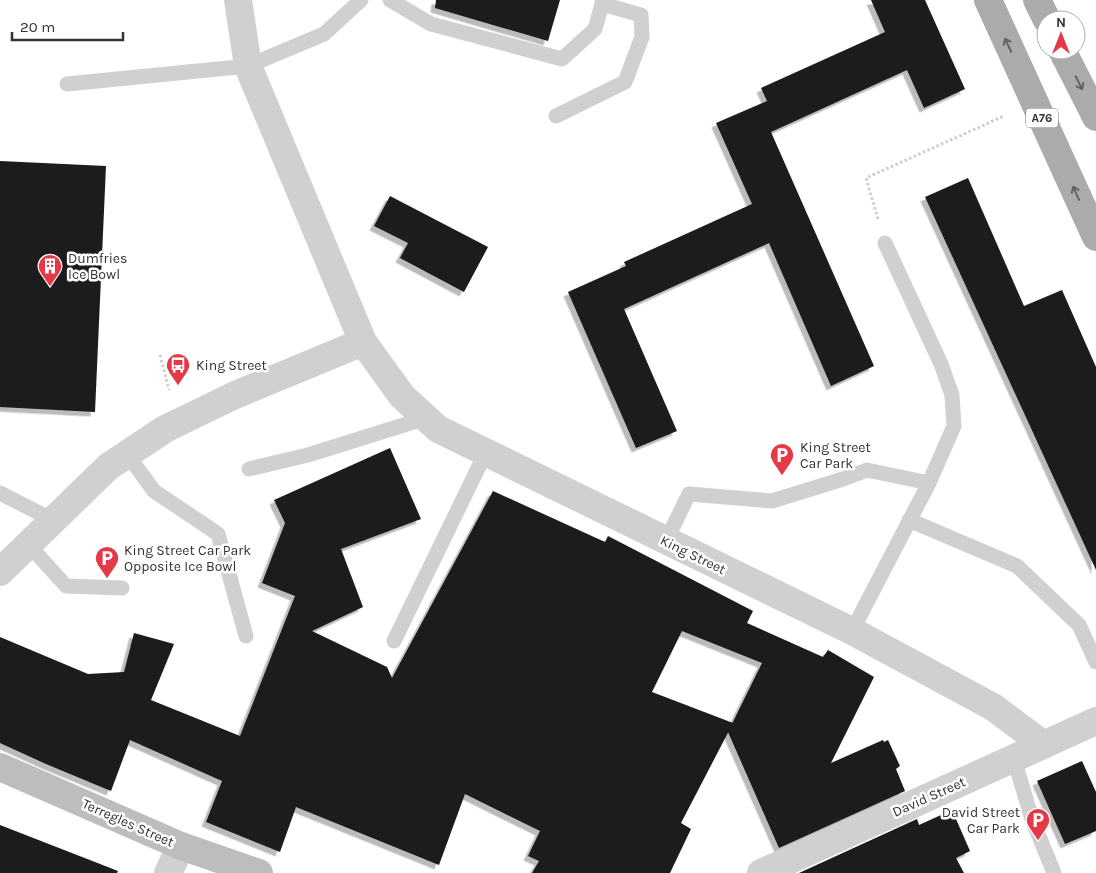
<svg xmlns="http://www.w3.org/2000/svg" width="1096" height="873" font-family="Karla,sans-serif">
<style>
.building{fill:#1a1a1a;filter:url(#shadow)}
.lines{fill:none;stroke-linecap:round;stroke-linejoin:round}
.path{stroke:#cdcdcd;stroke-width:3;stroke-dasharray:2.5 2.5;stroke-linecap:butt}
.lane{stroke:#d0d0d0;stroke-width:15}
.street{stroke:#d0d0d0;stroke-width:28}
.secondary{stroke:#bdbdbd;stroke-width:28}
.primary{stroke:#ababab;stroke-width:28}
.oneway{stroke:#636363}
.labels{text-anchor:middle;dominant-baseline:central;stroke-width:5;stroke-linejoin:round;paint-order:stroke}
.shield{fill:#fff;stroke:#707070;stroke-width:1}
.shield-label{font-size:12px;font-weight:bold;fill:#333}
.poi-label{font-size:14px;fill:#333;stroke:#fff;text-anchor:start}
.street-label{font-size:14px;fill:#333;stroke:#fff}
</style>
<defs>
<filter id="shadow"><feDropShadow dx="-4.5" dy="4.5" stdDeviation="0" flood-color="#0004"/></filter>
</defs>
<rect width="100%" height="100%" fill="#fff"/>
<path class="building" d="M 436,0 L 560,0 L 548,41 L 435,8 Z
M 871,0 L 925,0 L 965,89 L 924,108 L 907,70 L 771,132 L 874,366 L 831,386 L 769,243 L 624,309 L 677,431 L 636,448 L 568,292 L 626,266 L 624,262 L 752,204 L 716,123 L 767,101 L 761,88 L 885,32 Z
M 0,161 L 106,166 L 95,412 L 0,407 Z
M 968,178 L 1024,306 L 1062,290 L 1096,367 L 1096,570 L 925,197 Z
M 390,196 L 488,247 L 464,292 L 400,258 L 408,243 L 374,226 Z
M 390,448 L 421,519 L 341,549 L 363,607 L 312,631 L 387,667 L 392,678 L 493,491 L 605,542 L 608,536 L 753,611 L 747,623 L 823,657 L 828,650 L 874,677 L 831,763 L 883,740 L 884,742 L 888,740 L 900,766 L 896,769 L 905,791 L 779,848 L 728,732 L 762,663 L 682,631 L 652,692 L 733,723 L 681,823 L 691,829 L 670,873 L 532,873 L 539,861 L 528,856 L 540,831 L 465,794 L 439,865 L 296,807 L 280,852 L 206,822 L 222,781 L 130,740 L 111,791 L 46,764 L 0,743 L 0,637 L 88,674 L 124,672 L 134,633 L 174,644 L 151,700 L 240,736 L 295,596 L 262,583 L 285,523 L 274,500 Z
M 1082,761 L 1096,792 L 1096,831 L 1065,844 L 1037,781 Z
M 952,810 L 970,851 L 956,858 L 964,873 L 799,873 L 917,819 L 919,825 Z
M 0,825 L 118,871 L 117,873 L 0,873 Z"/>
<g class="lines">
<path class="path" d="M 878,219 L 866,178 L 1004,116
M 160,355 L 169,390"/>
<path class="lane" d="M 390,0 L 431,24 L 562,59 L 595,29 L 602,4 L 602,0
M 67,84 L 248,66 L 324,34 L 361,0
M 556,116 L 625,82 L 642,37 L 641,15 L 602,4
M 127,454 L 154,491 L 218,534 L 246,636
M 249,469 L 308,455 L 426,418
M 0,493 L 53,520
M 909,520 L 1017,566 L 1079,625 L 1096,662
M 666,541 L 689,494 L 772,501 L 843,479 L 867,470 L 929,483
M 28,544 L 66,586 L 122,588
M 852,631 L 929,483 L 954,426 L 952,395 L 941,364 L 885,243
M 394,641 L 486,452
M 1014,759 L 1032,819 L 1054,873"/>
<path class="street" d="M 238,0 L 248,66 L 363,342 L 402,396 L 438,429 L 852,631 L 993,707 L 1044,745
M 0,572 L 108,467 L 165,429 L 235,395 L 363,342
M 168,873 L 181,846
M 761,873 L 1096,721"/>
<path class="secondary" d="M 0,767 L 181,846 L 259,873"/>
<path class="primary" d="M 988,0 L 1096,237
M 1037,0 L 1047,20
M 1062,50 L 1096,117"/>
</g>
<defs><path id="oneway-shaft" d="M-6 0H5M1.5-3L5.5 0L1.5 3" fill="none" stroke-width="1.6" stroke-linecap="round" stroke-linejoin="round" transform="scale(1.25)"/></defs>
<g class="oneway">
<use href="#oneway-shaft" transform="translate(1008 45) rotate(-115)"/>
<use href="#oneway-shaft" transform="translate(1079 83) rotate(63)"/>
<use href="#oneway-shaft" transform="translate(1076 193) rotate(-114)"/>
</g>
<defs>
<g id="building-pin" transform="scale(1.25)"><path d="M0 17L-7.5 6A9.5 9.5 0 1 1 7.5 6Z" fill="#e63946" stroke="#fff"/><path d="M-4-6H4V6H1V3H-1V6H-4ZM-2.5-4.3h1.7v1.8h-1.7ZM.8-4.3h1.7v1.8H.8ZM-2.5-1h1.7V.8h-1.7ZM.8-1h1.7V.8H.8Z" fill="#fff"/></g>
<g id="bus-pin" transform="scale(1.25)"><path d="M0 17L-7.5 6A9.5 9.5 0 1 1 7.5 6Z" fill="#e63946" stroke="#fff"/><path d="M-5-6H5V4H4V6H2V4H-2V6H-4V4H-5ZM-3.5-4V0h7V-4ZM-3.5 1.2v1.5H-2V1.2ZM2 1.2v1.5H3.5V1.2Z" fill="#fff"/></g>
<g id="parking-pin" transform="scale(1.25)"><path d="M0 17L-7.5 6A9.5 9.5 0 1 1 7.5 6Z" fill="#e63946" stroke="#fff"/><path d="M-3.5-5.5H1a3.5 3.5 0 0 1 0 7H-1V5.5H-3.5ZM-1-3.4V-.6H.8a1.4 1.4 0 0 0 0-2.8Z" fill="#fff"/></g>
</defs>
<g fill-rule="evenodd">
<use href="#building-pin" x="50" y="266"/>
<use href="#bus-pin" x="178" y="365"/>
<use href="#parking-pin" x="782" y="455"/>
<use href="#parking-pin" x="107" y="558"/>
<use href="#parking-pin" x="1038" y="820"/>
</g>
<g class="labels">
<rect class="shield" x="1026" y="108.5" width="32" height="19" rx="4"/>
<g class="shield-label">
<text x="1042" y="118">A76</text>
</g>
<g class="poi-label">
<text x="68" y="258">Dumfries<tspan x="68" dy="16">Ice Bowl</tspan></text>
<text x="196" y="365">King Street</text>
<text x="800" y="447">King Street<tspan x="800" dy="16">Car Park</tspan></text>
<text x="124" y="550">King Street Car Park<tspan x="124" dy="16">Opposite Ice Bowl</tspan></text>
<text x="1020" y="812" text-anchor="end">David Street<tspan x="1020" dy="16">Car Park</tspan></text>
</g>
<g class="street-label">
<text transform="translate(693 555) rotate(26)">King Street</text>
<text transform="translate(929 797) rotate(-24)">David Street</text>
<text transform="translate(128 823) rotate(24)">Terregles Street</text>
</g>
</g>
<g transform="translate(1061 35)"><circle r="24" fill="#ffffff" stroke="#adadad"/>
<path d="M0-4L9 19L0 12L-9 19Z" fill="#e63946"/>
<text y="-8" font-size="14" font-weight="bold" text-anchor="middle" fill="#333333">N</text>
</g>
<path d="M12 32v8h111v-8" fill="none" stroke="#333333" stroke-width="2.5"/>
<text x="20" y="32" font-size="15" fill="#333333" stroke="#ffffff" stroke-width="4" paint-order="stroke">20 m</text>
</svg>
